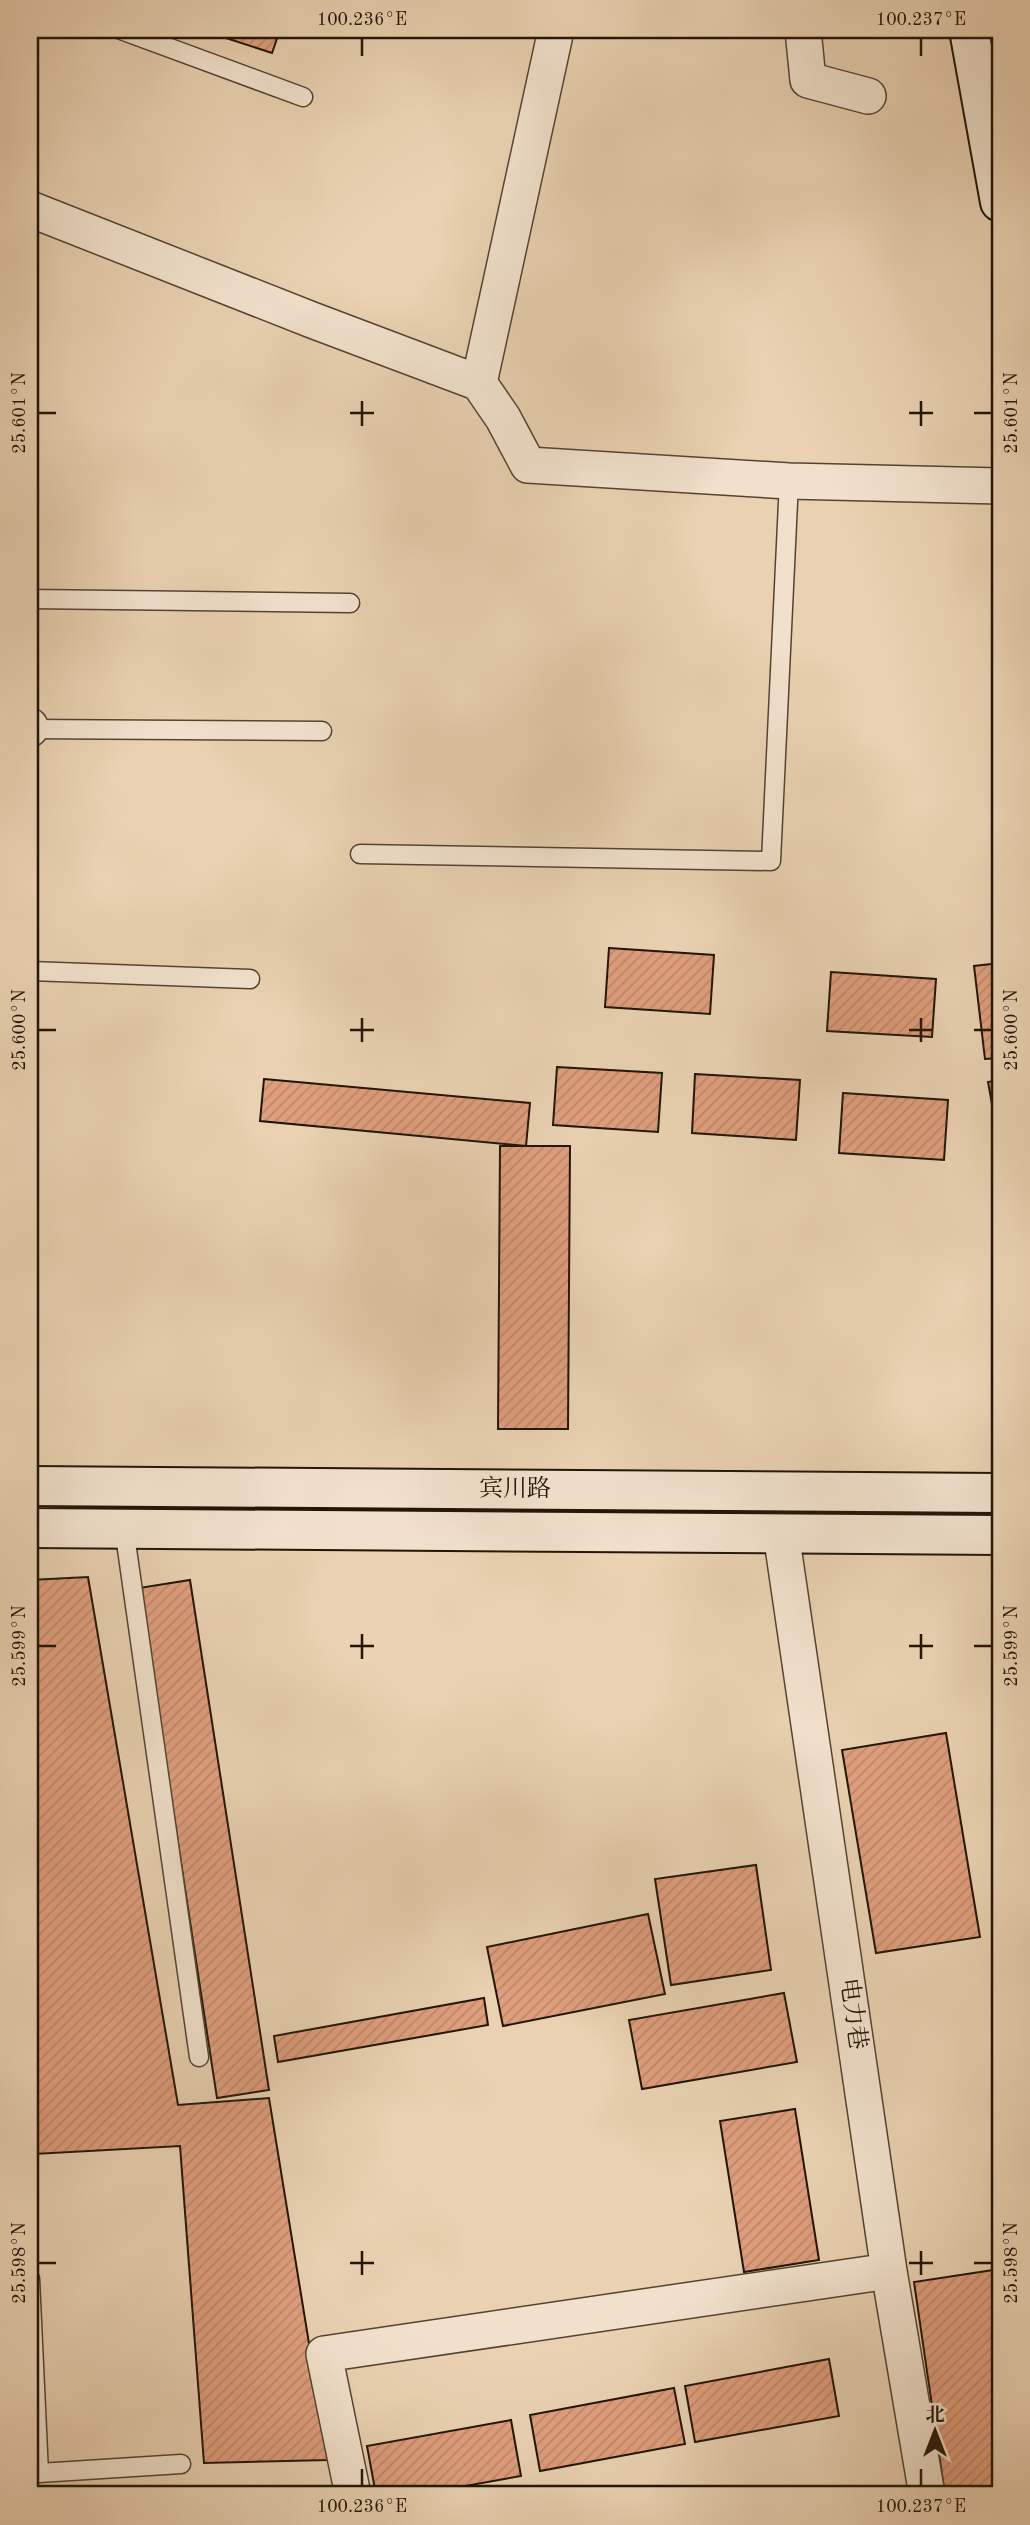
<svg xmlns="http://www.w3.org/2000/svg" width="1030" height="2525" font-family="'Old Standard TT','Noto Serif SC',serif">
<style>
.building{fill:url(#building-hatch);stroke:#211507;stroke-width:2}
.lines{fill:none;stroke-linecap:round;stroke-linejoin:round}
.lane-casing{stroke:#534432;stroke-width:21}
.street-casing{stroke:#534432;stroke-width:38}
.secondary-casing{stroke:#211507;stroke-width:42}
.lane{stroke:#f1e1cc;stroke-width:18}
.street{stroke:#f1e1cc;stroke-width:35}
.secondary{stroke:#f1e1cc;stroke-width:38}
.ticks{fill:none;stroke:#211507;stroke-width:2.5}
.labels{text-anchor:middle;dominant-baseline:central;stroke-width:5;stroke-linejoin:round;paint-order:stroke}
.street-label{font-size:24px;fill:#211507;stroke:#f1e1cc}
.neatline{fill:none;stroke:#211507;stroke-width:2.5}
.ticks-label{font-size:18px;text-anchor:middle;fill:#211507}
</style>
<defs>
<pattern id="building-hatch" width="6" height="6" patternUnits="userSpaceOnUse" patternTransform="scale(1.75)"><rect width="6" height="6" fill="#df9e7c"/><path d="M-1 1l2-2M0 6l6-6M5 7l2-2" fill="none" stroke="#bf876a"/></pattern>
</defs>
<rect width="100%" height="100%" fill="#e9d1b1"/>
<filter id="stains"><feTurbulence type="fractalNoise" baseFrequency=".00286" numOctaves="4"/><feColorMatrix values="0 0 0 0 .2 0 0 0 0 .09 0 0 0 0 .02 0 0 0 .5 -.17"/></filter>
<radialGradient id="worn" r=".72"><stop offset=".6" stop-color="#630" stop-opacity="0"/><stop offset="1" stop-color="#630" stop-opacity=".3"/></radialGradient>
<path class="building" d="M 201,30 L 280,30 L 272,53 Z
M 609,948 L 714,955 L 710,1014 L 605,1007 Z
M 1000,963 L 1000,1058 L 985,1059 L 974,966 Z
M 831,972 L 936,979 L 932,1037 L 827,1031 Z
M 557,1067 L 662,1073 L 658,1132 L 553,1125 Z
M 695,1074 L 800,1080 L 796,1140 L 692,1133 Z
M 264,1079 L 530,1103 L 526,1146 L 260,1121 Z
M 1000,1080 L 1000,1148 L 988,1082 Z
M 843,1093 L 948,1100 L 944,1160 L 839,1153 Z
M 500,1146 L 570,1146 L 568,1429 L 498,1429 Z
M 88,1577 L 178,2105 L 269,2098 L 328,2460 L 204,2463 L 180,2146 L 34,2154 L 30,2081 L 30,1580 Z
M 190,1580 L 269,2090 L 217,2098 L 139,1588 Z
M 946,1733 L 980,1937 L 876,1953 L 842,1750 Z
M 756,1865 L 771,1970 L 671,1985 L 655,1879 Z
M 648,1914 L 665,1994 L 503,2026 L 487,1947 Z
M 784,1993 L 797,2062 L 642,2089 L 629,2020 Z
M 484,1998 L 488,2025 L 278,2062 L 274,2036 Z
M 795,2109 L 819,2260 L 744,2272 L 720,2121 Z
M 1000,2269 L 1000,2495 L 945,2495 L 914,2282 Z
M 829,2359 L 839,2416 L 695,2442 L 685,2386 Z
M 674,2388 L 685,2444 L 540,2471 L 530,2415 Z
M 511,2420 L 521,2476 L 415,2495 L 376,2495 L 367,2446 Z"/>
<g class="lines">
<g class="lane-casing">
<path id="lane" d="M 121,30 L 303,97
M 30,599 L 350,603
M 30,729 L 322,731
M 360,854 L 771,861 L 789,481
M 30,971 L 250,979
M 124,1528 L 199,2057
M 30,2279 L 39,2473 L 181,2464"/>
</g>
<g class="street-casing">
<path id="street" d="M 803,30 L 808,80 L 868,96
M 30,209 L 312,320 L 479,383 L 503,418 L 528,465 L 789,481 L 1000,486
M 479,383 L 556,30
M 30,726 L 30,729
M 781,1533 L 889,2271 L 927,2495
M 353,2495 L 324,2354 L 889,2271"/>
</g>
<g class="secondary-casing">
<path id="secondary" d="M 969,30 L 1000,202
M 30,1486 L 1000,1493
M 30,1528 L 1000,1535"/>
</g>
<use href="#lane" class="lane"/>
<use href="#street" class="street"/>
<use href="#secondary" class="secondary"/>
</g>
<path class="ticks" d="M 362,38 L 362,56M 921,38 L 921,56M 362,401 L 362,426M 921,401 L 921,426M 38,413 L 56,413M 350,413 L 374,413M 909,413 L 933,413M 974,413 L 992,413M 362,1018 L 362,1042M 921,1018 L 921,1042M 38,1030 L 56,1030M 350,1030 L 374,1030M 909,1030 L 933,1030M 974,1030 L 992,1030M 362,1634 L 362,1659M 921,1634 L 921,1659M 38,1646 L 56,1646M 350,1646 L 374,1646M 909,1646 L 933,1646M 974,1646 L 992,1646M 362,2251 L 362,2275M 921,2251 L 921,2275M 38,2263 L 56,2263M 350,2263 L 374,2263M 909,2263 L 933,2263M 974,2263 L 992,2263M 362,2469 L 362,2486M 921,2469 L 921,2486"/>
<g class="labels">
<g class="street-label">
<text x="515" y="1490">宾川路</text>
<text transform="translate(852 2014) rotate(82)">电力巷</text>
</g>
</g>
<rect width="1030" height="2525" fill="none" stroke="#e9d1b1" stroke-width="77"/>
<g transform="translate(935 2431)" stroke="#f1e1cc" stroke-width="5" paint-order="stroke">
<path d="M0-5L12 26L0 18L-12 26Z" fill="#211507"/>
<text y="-10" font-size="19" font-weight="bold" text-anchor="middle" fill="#211507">北</text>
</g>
<rect x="38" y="38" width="954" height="2448" class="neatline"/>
<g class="ticks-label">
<text x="362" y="25">100.236°E</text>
<text x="921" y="25">100.237°E</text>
<text transform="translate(19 413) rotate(-90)" y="6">25.601°N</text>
<text transform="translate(1011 413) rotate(-90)" y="6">25.601°N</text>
<text transform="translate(19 1030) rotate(-90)" y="6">25.600°N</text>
<text transform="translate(1011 1030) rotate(-90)" y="6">25.600°N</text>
<text transform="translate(19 1646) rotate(-90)" y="6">25.599°N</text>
<text transform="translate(1011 1646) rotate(-90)" y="6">25.599°N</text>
<text transform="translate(19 2263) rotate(-90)" y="6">25.598°N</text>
<text transform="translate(1011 2263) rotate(-90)" y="6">25.598°N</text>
<text x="362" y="2512">100.236°E</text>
<text x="921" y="2512">100.237°E</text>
</g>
<rect width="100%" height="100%" filter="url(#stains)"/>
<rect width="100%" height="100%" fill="url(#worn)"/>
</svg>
